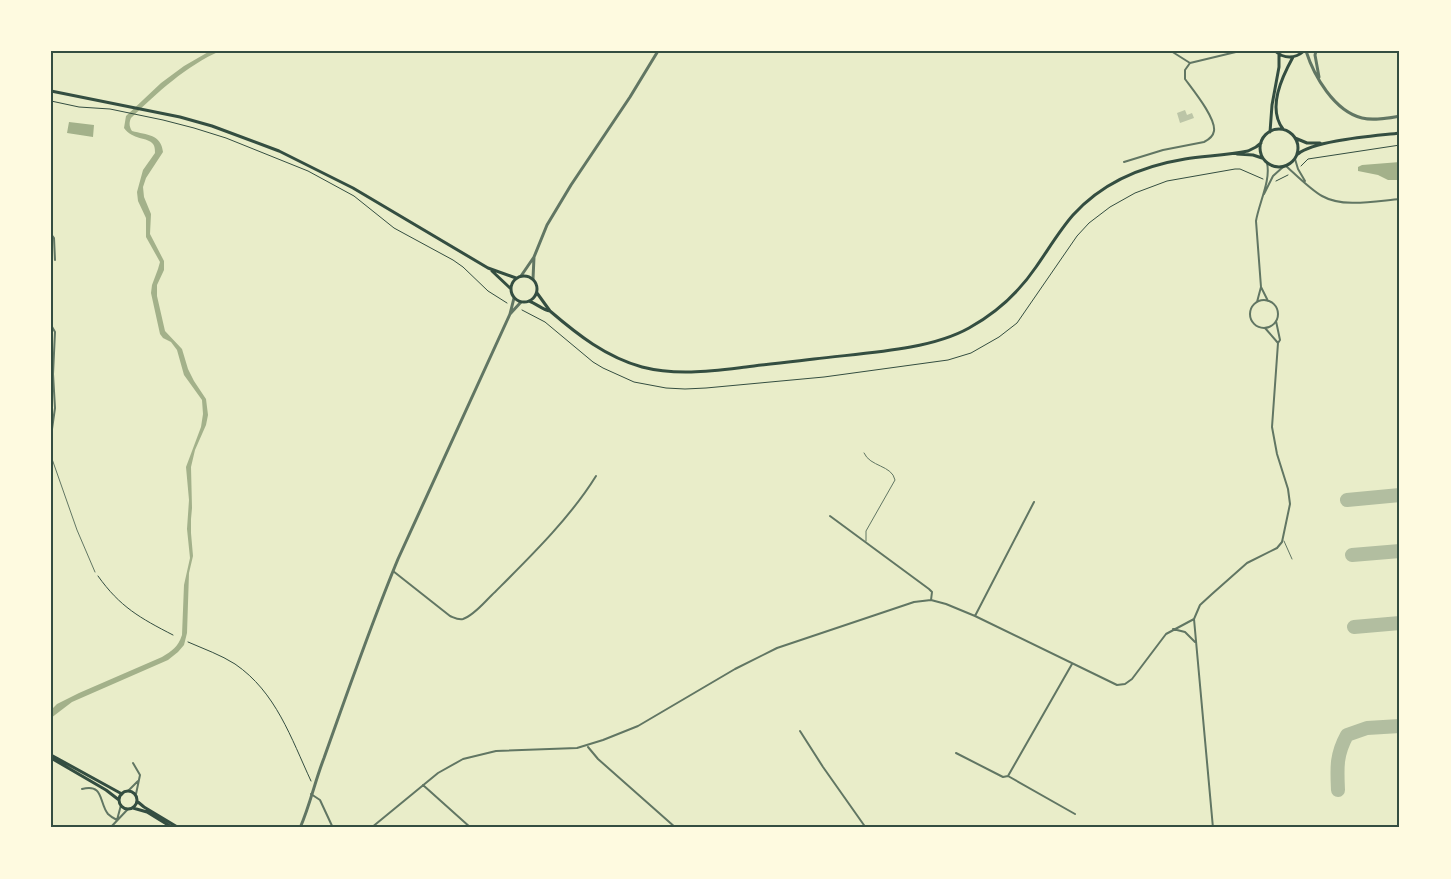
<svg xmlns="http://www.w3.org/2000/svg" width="1451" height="879" font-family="Roboto,sans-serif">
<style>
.water{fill:#a3b18a}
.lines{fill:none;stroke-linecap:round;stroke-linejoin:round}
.taxiway{stroke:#b2bea0;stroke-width:14}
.building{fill:#bcc5a7}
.path{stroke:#344e41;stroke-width:1}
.service{stroke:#617663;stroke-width:1}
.minor{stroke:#617663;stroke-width:2}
.tertiary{stroke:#617663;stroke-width:3}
.secondary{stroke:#344e41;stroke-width:3}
.neatline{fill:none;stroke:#344e41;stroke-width:2}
</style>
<rect width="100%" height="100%" fill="#e9edc9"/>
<path class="water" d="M 210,51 L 220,51 C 186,66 158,92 131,118 C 129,123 129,126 132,131 C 147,135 161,134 163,152 L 146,178 L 143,187 L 144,197 L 151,214 L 150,234 L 164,261 L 164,270 L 157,285 L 157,296 L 165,331 L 182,349 L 188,369 L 194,381 L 206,399 L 208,415 L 206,425 L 195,450 L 191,467 L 192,508 L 191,519 L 191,533 L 193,556 L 189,573 L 187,633 L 184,645 L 178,652 L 168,660 L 72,702 L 51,718 L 51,710 L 57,704 L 79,693 L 162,657 C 172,651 178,647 182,635 L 184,585 L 190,558 L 187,529 L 189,500 L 186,467 L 201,427 L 203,414 L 202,400 L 184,375 L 177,350 L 171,342 L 163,338 L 160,334 L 151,293 L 152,285 L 158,269 L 160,262 L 146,237 L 146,218 L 138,201 L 137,192 L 143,170 L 155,153 C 155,151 155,146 153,144 C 148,137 132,140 124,128 L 126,116 L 161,83 L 184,66 Z
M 69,122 L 94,125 L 93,137 L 67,133 Z
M 1400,162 L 1400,180 L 1388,180 L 1378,175 L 1358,171 L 1358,167 L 1362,165 Z"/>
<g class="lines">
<path class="taxiway" d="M 1347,500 L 1400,495
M 1352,555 L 1400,551
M 1354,627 L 1400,623
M 1338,790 C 1337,768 1336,755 1347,735 L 1367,728 L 1400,726"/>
</g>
<path class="building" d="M 1185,110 L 1187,115 L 1192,113 L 1194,118 L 1180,123 L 1177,113 Z"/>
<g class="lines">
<path class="path" d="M 51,101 L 79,107 L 110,109 L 163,120 L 194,128 L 226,138 L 308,171 L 354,196 L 394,228 L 405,234 L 453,260 L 463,267 L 488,291 L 507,303
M 1301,166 L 1308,159 L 1400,145
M 1276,181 L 1288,175
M 522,310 L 545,322 L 593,362 L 603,368 L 634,382 L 666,388 L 685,389 L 706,388 L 824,377 L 948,360 L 971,353 L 999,337 L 1017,323 L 1077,236 L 1089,223 L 1110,207 L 1135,193 L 1167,181 L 1235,169 L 1240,169 L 1263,179
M 98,576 C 120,607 140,618 173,635
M 188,642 C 204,649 221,655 235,664 C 276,692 291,738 311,781"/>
<path class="service" d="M 864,453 C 870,467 892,465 895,480 L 866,531 L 866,541
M 51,456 L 77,530 L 95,572
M 1284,541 L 1292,559"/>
<path class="minor" d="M 1171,51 L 1190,63
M 1239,51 L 1246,51
M 1190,63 L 1240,51
M 1295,159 L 1298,169 L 1305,181
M 1124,162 L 1163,150 L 1204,142 C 1208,140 1213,137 1214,131 C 1216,118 1193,90 1185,79 L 1185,70 L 1190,63
M 1286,166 C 1295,174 1311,190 1322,196 C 1343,208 1376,201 1400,199
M 1264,194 L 1273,176 L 1283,167
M 51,234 L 54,238 L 55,260
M 1261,287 L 1268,301
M1250 314a14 14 0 1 1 28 0a14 14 0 1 1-28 0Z
M 1257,302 L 1261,287 L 1256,221 C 1259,203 1271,180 1267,163
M 51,325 L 55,332 L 53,374 L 55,408 L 51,436
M 1265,328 L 1278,343
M 830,516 L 929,589 L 932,592 L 931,600
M 393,571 L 450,616 C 455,618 458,620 463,619 C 475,615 486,600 495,592 C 530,557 570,518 596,476
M 975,616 L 1034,502
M 1173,629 L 1185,632 L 1195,642
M 800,731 L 823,767 L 866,828
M 588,747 L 598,759 L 676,828
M 956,753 L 1003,777 L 1008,776 L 1075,814
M 133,763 L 140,775 L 136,794
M 1008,776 L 1072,664
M 423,785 L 471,828
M 82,789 C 104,783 99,803 108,814 C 110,816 115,819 117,820
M 128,791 L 138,781
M 311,794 L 320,800 L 333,828
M 117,820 L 121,805
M 110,828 L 128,809
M 371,828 L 438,773 L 463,759 L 496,751 L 577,748 L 603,740 L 638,726 L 735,669 L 777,648 L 914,602 L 931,600 L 946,604 L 975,616 L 1117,685 L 1125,684 L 1132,679 L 1166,634 L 1194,619
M 1213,828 L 1194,619 L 1200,605 L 1212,594 L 1247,563 L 1277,548 L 1282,542 L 1290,504 L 1288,489 L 1277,454 L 1272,427 L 1278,343 L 1280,340 L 1276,321"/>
<path class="tertiary" d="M 1306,51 C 1314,76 1334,111 1362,118 C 1374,121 1388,118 1400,116
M 1316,51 L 1315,55 L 1319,77
M 521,276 L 534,257 L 547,225 L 571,185 L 630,97 L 658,51
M 533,279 L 534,257
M 510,314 L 521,302
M 300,828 C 310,805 315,781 324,758 C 348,691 371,624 398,559 L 510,314 L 514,298"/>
<path class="secondary" d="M 1275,51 C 1284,59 1295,59 1304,51
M 51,91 L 180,117 L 212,126 L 279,151 L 353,188 L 488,268 L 516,278
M 1283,129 C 1267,108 1282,77 1293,57
M1260 148a19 19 0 1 1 38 0a19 19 0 1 1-38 0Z
M 1270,132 L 1272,105 L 1279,67 L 1279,54
M 1295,138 L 1307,143 L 1320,143
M 1237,154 L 1253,155 L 1262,158
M 1298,154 C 1315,140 1376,136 1400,133
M 492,271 L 510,288
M511 289a13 13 0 1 1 26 0a13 13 0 1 1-26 0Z
M 537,293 L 550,311
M 529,301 C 537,304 543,310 550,311 C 578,335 606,357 642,367 C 677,376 712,371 746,367 C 769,364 791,362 814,359 C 861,353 928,351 969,328 C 996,313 1019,292 1036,267 C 1048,250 1059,231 1073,215 C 1102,183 1142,166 1185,159 C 1206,156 1227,155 1248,151 L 1256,147 L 1261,143
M 51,755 L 122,794
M 51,758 L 106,790 L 119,800
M119 800a9 9 0 1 1 18 0a9 9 0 1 1-18 0Z
M 138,802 L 144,807 L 179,828
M 133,808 L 147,812 L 173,828"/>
</g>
<rect width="1451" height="879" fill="none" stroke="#fefae0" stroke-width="105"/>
<rect x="52" y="52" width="1346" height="774" class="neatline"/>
</svg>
